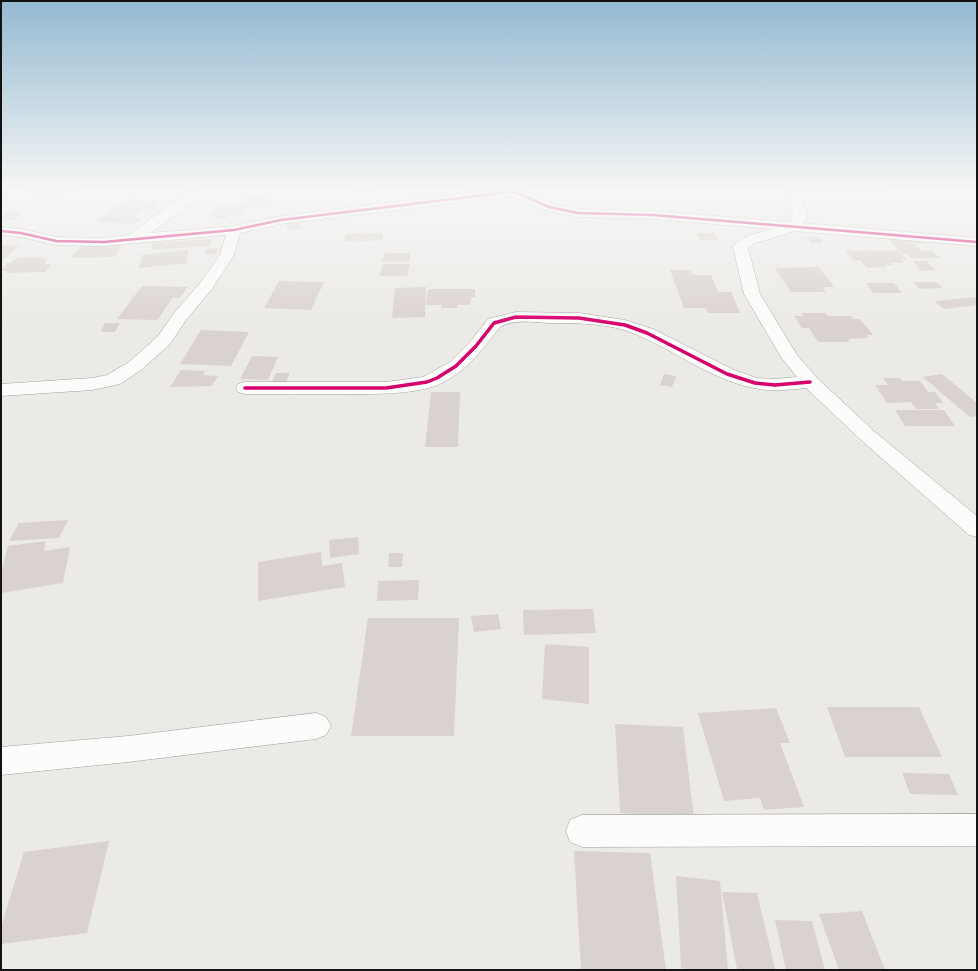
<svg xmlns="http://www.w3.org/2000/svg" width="978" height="971" font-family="'Archivo Narrow',sans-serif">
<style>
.building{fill:#dad2ce}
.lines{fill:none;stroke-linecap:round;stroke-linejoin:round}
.street-casing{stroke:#a2a19f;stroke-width:1}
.street{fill:#fcfcfb;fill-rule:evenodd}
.cycleway-far1-casing{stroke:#fff;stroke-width:4}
.cycleway-casing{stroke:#fff;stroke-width:5.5}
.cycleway-far1{stroke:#d6006c;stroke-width:2.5}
.cycleway{stroke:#d6006c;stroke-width:3.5}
</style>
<rect width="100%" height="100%" fill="#eceae7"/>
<path class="building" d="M 26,191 L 76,191 L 58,200 L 22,193 Z
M 355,191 L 374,191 L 374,192 L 358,195 Z
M 797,191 L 856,191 L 859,194 L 799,194 Z
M 859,191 L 884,191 L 888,195 L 862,195 Z
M 248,197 L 274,198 L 270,202 L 278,202 L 275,206 L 268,206 L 266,208 L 245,207 L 237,217 L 228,216 L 226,219 L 214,218 L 217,215 L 210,215 L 219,206 L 239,207 Z
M 126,199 L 161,202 L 152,210 L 145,209 L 134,217 L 142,218 L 133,224 L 96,221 Z
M 7,211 L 24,211 L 14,220 L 1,220 L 1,216 Z
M 299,221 L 301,229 L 288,230 L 286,223 Z
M 383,233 L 383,240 L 345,242 L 346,234 Z
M 697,233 L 714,233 L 718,240 L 700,240 Z
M 886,236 L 918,236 L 925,243 L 914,243 L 922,251 L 933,251 L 940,258 L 911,258 L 907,254 L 902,254 Z
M 807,237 L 819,237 L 823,243 L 811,243 Z
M 212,239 L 210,246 L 151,250 L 153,243 Z
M 123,244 L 114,257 L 71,258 L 81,245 Z
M 1,245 L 19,245 L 1,262 Z
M 218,248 L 216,254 L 204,255 L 206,249 Z
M 188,250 L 187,263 L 139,268 L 142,255 Z
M 845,250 L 898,251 L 906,259 L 901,259 L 904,263 L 890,263 L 893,265 L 885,265 L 887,267 L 867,268 L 860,260 L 854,260 Z
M 385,253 L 411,253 L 409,262 L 382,261 Z
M 43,257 L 42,259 L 48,258 L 44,264 L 52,264 L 45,272 L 5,273 L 7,271 L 1,271 L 7,263 L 10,263 L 16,258 Z
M 912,261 L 926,261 L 936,270 L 922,271 Z
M 383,264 L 410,264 L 407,276 L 379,276 Z
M 819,267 L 834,287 L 822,287 L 826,292 L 791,292 L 775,268 Z
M 670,270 L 691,270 L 693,275 L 711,275 L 718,292 L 731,292 L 740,313 L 708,313 L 706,308 L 684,308 Z
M 279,281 L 324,282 L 311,310 L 264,308 Z
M 913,282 L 936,282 L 943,288 L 919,289 Z
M 866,283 L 894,283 L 902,293 L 873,293 Z
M 142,286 L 187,287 L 180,298 L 172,298 L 158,320 L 117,319 Z
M 426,287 L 425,317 L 392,318 L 395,288 Z
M 428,289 L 475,289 L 475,297 L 471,297 L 470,305 L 457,305 L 457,308 L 441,308 L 442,305 L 426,305 Z
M 977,297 L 977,305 L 944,309 L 934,301 Z
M 801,313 L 825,313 L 828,316 L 851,316 L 853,319 L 860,319 L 873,335 L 867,335 L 869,338 L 848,339 L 850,342 L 818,342 L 809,328 L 802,328 L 794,316 L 803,316 Z
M 105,323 L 120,323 L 115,332 L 101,332 Z
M 201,330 L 249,332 L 231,366 L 180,364 Z
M 252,356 L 278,357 L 268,380 L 240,379 Z
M 181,370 L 205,371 L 203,375 L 218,376 L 212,386 L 170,387 Z
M 276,373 L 290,373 L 284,386 L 270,386 Z
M 664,374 L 676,376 L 672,387 L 660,385 Z
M 942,374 L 977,403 L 977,416 L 970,417 L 923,377 Z
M 883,378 L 900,378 L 902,381 L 920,381 L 928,392 L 935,392 L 943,403 L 935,403 L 939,409 L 916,409 L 911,402 L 887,403 L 875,385 L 888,385 Z
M 431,392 L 460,392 L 458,447 L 425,447 Z
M 895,410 L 944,410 L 955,426 L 905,426 Z
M 68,520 L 59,538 L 9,541 L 19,523 Z
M 358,537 L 359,554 L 330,558 L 329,540 Z
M 46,541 L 44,551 L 70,547 L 63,583 L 1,593 L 1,573 L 8,546 Z
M 321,552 L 322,566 L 342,563 L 345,587 L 258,601 L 258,562 Z
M 389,553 L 403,553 L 402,567 L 388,567 Z
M 419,580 L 418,600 L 377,601 L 378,581 Z
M 593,609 L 596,633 L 524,635 L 523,610 Z
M 498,614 L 501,629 L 474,632 L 471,616 Z
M 368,618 L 459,618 L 454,736 L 351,736 Z
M 545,644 L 589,647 L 589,704 L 542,699 Z
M 827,707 L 919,707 L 942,757 L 845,757 Z
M 776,708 L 790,743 L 780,743 L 804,807 L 764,810 L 760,798 L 724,801 L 698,713 Z
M 615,724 L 683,727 L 694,818 L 620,813 Z
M 902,773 L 949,774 L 958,795 L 910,794 Z
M 109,841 L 87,933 L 1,944 L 1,927 L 24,852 Z
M 574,851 L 650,853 L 666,970 L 581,970 Z
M 676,876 L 720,881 L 728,970 L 699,970 L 681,968 Z
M 722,892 L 757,893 L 775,969 L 737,969 Z
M 862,911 L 885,970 L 839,970 L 819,914 Z
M 775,920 L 812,921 L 825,970 L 786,970 Z"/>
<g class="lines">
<g class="street-casing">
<path id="street" d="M 189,191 L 202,191 L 199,198 L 150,233 L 234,226 L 281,216 L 481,191 L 524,191 L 554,204 L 578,209 L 653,211 L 790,222 L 793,215 L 786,191 L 799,191 L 807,215 L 803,223 L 977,238 L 977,246 L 795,231 L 753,244 L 748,248 L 760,294 L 797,355 L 817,378 L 875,432 L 977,516 L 977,537 L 969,535 L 861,440 L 806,388 C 788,390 771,392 754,388 C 707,379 669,345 624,330 C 601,323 572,323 548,323 C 532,322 514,319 500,327 C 484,348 468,369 444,382 C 418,396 366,394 336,394 C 306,394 275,394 245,394 L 238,392 L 236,388 L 238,384 L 245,382 L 386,382 L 423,377 L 450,362 L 470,342 L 488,319 L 516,312 L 579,313 L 625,320 L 653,329 L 734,370 L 757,378 L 775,379 L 797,377 L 781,357 L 744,294 L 733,247 C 741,235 759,233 772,229 L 653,219 L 578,217 L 544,210 L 512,196 L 281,224 L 240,233 L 234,255 L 212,289 L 186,320 L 170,344 L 141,370 L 120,384 L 92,390 L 1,396 L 1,384 L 92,378 L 107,375 L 129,362 L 158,336 L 174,313 L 200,283 L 220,255 L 226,235 L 104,246 L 56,245 L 21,237 L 1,235 L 1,227 L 21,229 L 56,237 L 104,238 L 129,235 Z
M 316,713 L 326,717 L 331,726 L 326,735 L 316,739 L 128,762 L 1,775 L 1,747 L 128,736 Z
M 977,814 L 977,846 L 582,847 L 570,842 L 566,831 L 570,820 L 582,815 Z"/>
</g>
<use href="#street" class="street"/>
<g class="cycleway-far1-casing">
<path id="cycleway-far1" d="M 515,192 L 549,207 L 578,213 L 653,215 L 977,242
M 1,231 L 21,233 L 56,241 L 104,242 L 234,230 L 281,220 L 518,191"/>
</g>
<g class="cycleway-casing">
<path id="cycleway" d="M 245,388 L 386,388 L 427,382 L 437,378 L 456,366 L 476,346 L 494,323 L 516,317 L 579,318 L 625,325 L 647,333 L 727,374 L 755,383 L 775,385 L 810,382"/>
</g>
<use href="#cycleway-far1" class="cycleway-far1"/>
<use href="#cycleway" class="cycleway"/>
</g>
<linearGradient id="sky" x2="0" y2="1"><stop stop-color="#94bad2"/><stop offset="0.58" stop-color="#f6f6f4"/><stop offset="1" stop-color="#f6f6f4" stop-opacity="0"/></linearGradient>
<rect width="978" height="327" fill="url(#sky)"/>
<rect width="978" height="971" fill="none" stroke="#141311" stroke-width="4"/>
</svg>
